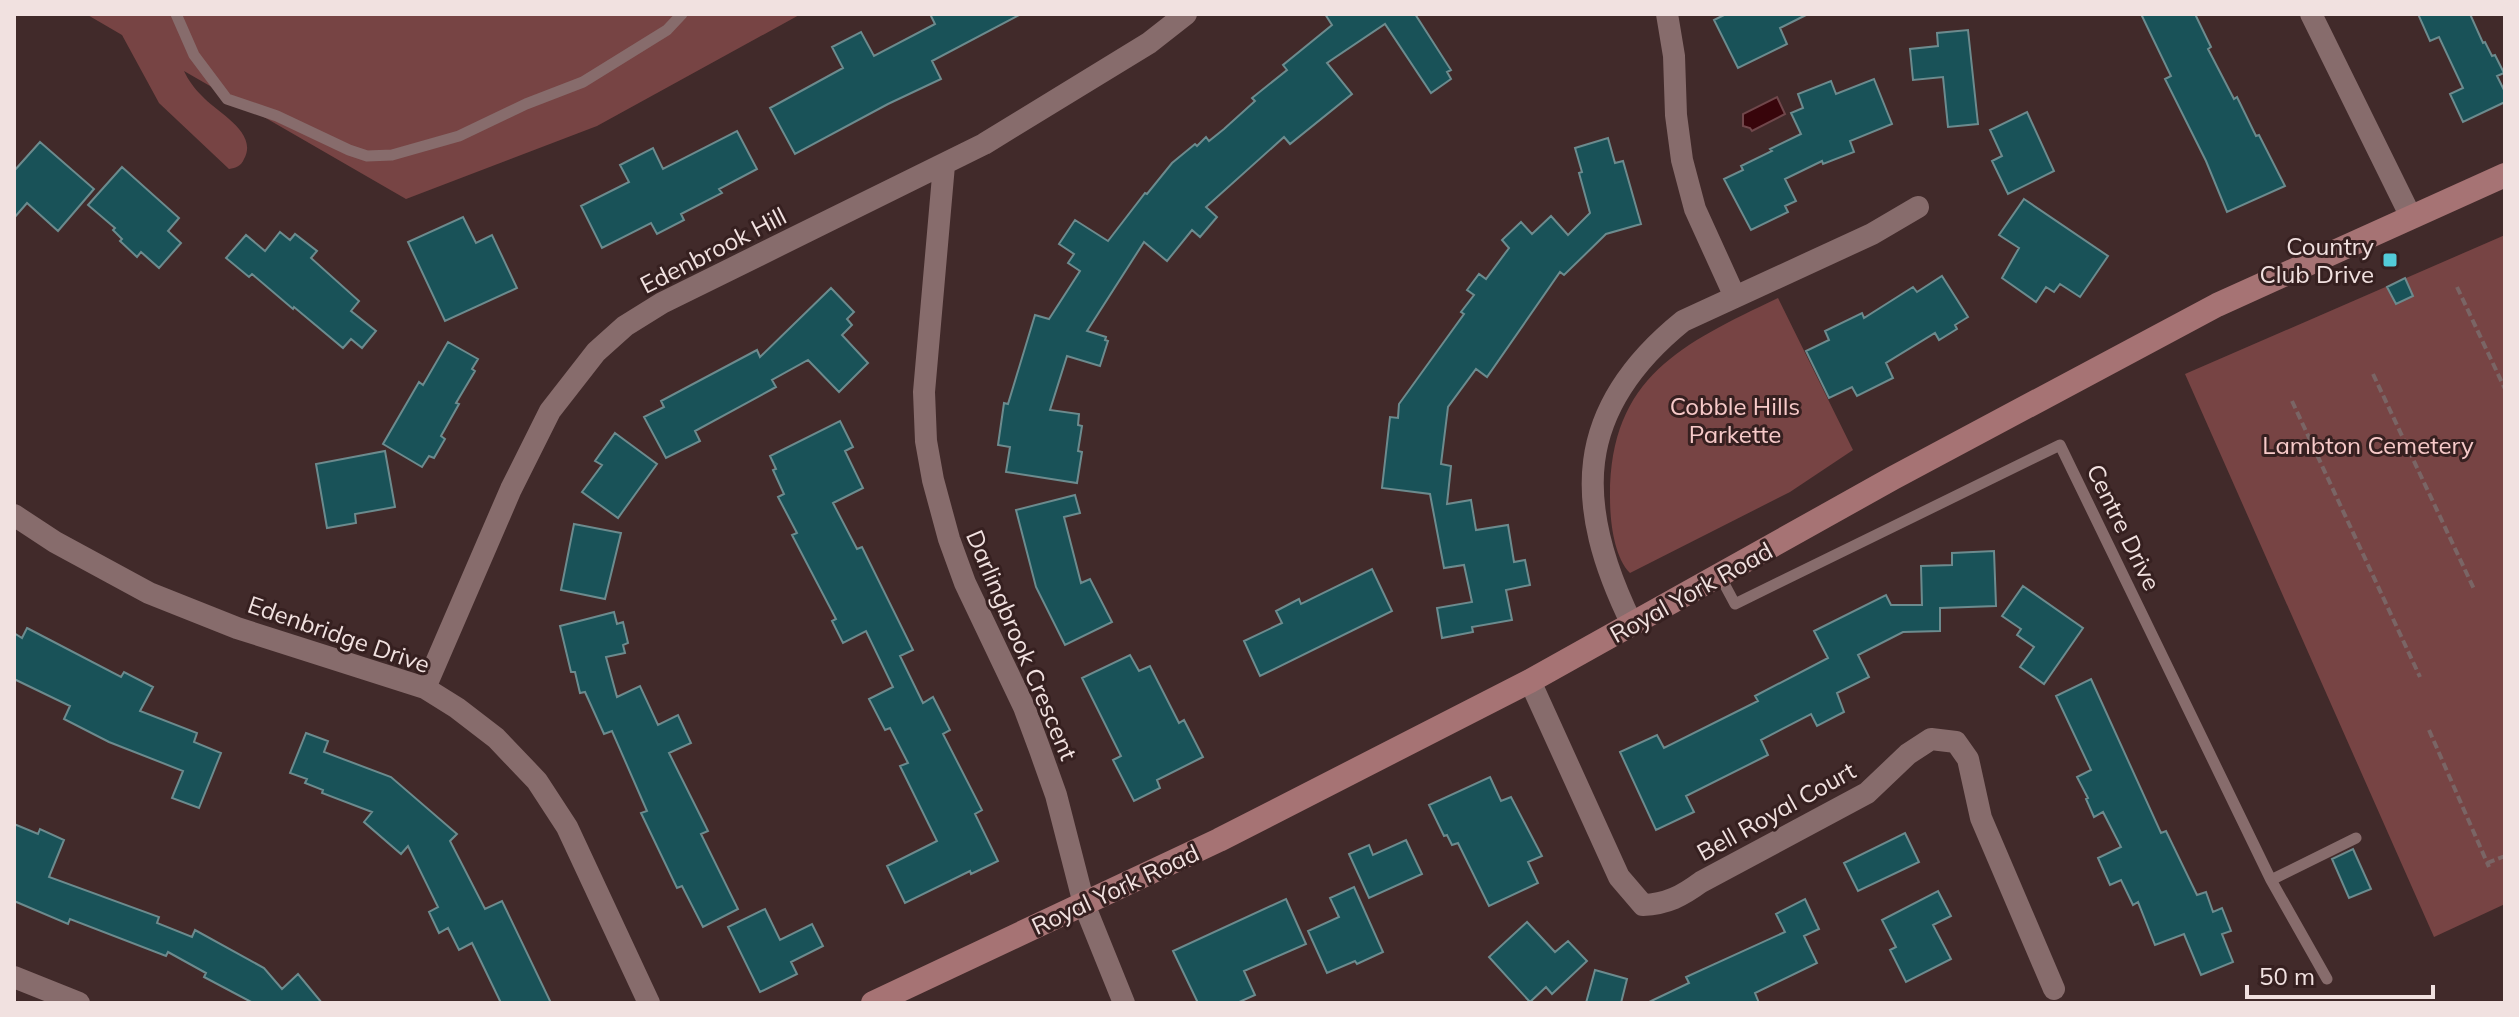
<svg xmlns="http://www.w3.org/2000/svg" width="2519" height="1017" font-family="Mulish,sans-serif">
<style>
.green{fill:#744}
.water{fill:#38050b;stroke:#70474b;stroke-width:2}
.building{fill:#195258;stroke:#6c8b8e;stroke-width:2}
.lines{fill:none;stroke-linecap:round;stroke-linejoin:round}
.path{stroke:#7a6565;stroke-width:4;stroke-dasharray:8 4;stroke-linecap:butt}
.lane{stroke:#876c6c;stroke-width:11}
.street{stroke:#876c6c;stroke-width:22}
.secondary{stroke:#a67374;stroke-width:24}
.poi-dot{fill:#52cbd8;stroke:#362020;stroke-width:3}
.labels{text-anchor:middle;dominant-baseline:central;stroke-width:6;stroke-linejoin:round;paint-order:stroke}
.poi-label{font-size:24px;fill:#f1e1e0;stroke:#362020;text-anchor:end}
.street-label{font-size:24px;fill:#f1e1e0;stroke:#362020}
.park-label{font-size:24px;fill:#f7cac9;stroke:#362020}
</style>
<rect width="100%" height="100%" fill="#412a2a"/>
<path class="green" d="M 86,14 L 801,14 L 597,126 L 406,199 L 184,71 C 188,80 195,89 202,96 C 216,112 259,132 244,159 C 241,166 236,168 229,169 L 159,103 L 122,35 Z
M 2505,235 L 2505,904 L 2434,937 L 2185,374 Z
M 1778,298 L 1853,450 L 1790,492 L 1630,573 C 1614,557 1610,521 1610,498 C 1609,377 1682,344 1778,298 Z"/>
<path class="water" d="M 1777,97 L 1785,114 L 1752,131 L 1750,128 L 1743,126 L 1743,114 Z"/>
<path class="building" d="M 930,14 L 1021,14 L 932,61 L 941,79 L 888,104 L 795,154 L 770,108 L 843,68 L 832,47 L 861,32 L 874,56 L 935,24 Z
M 1325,14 L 1415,14 L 1451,70 L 1447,72 L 1451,79 L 1431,93 L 1385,24 L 1327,63 L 1352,94 L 1290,144 L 1284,137 L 1206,207 L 1217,217 L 1200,237 L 1192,230 L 1167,261 L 1144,242 L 1087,331 L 1106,337 L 1105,340 L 1108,341 L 1100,366 L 1067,356 L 1050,410 L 1079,414 L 1078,425 L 1082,426 L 1078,451 L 1082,452 L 1077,483 L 1006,472 L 1010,447 L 998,445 L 1004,403 L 1008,404 L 1035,315 L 1049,319 L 1080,271 L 1068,263 L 1074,254 L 1059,244 L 1075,220 L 1108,241 L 1145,193 L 1147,194 L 1172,163 L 1195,144 L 1197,146 L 1206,137 L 1209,141 L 1224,129 L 1255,101 L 1252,98 L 1287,70 L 1283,65 L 1332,25 Z
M 1726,14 L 1808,14 L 1780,28 L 1787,44 L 1738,68 L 1714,20 Z
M 2141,14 L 2195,14 L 2211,47 L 2208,49 L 2234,99 L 2237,97 L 2256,136 L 2259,135 L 2285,186 L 2227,212 L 2206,161 L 2165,79 L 2171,76 Z
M 2418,14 L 2470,14 L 2483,43 L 2485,42 L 2492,56 L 2495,55 L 2504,73 L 2497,76 L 2505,92 L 2505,102 L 2463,122 L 2450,94 L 2463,88 L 2439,37 L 2430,41 Z
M 1968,30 L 1978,124 L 1948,127 L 1943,77 L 1913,80 L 1910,49 L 1938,46 L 1937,33 Z
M 1874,79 L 1892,124 L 1850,141 L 1854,152 L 1823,164 L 1822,161 L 1785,179 L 1796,201 L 1785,206 L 1788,212 L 1751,230 L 1724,179 L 1743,170 L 1741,166 L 1772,151 L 1770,149 L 1801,134 L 1791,113 L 1803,108 L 1798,94 L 1831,81 L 1836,94 Z
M 2027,112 L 2054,171 L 2008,194 L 1992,161 L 2002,156 L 1990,130 Z
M 737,131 L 757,169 L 719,189 L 722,193 L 681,214 L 684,220 L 657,234 L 651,223 L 602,248 L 581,206 L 629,182 L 620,165 L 653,148 L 663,169 Z
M 1608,138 L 1615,163 L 1623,161 L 1641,224 L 1606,234 L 1564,275 L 1560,272 L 1487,377 L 1476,369 L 1448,407 L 1441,464 L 1451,466 L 1447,504 L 1471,500 L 1476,530 L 1508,525 L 1514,562 L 1525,560 L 1530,585 L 1506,590 L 1512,620 L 1472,627 L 1473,632 L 1442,638 L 1437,608 L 1472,602 L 1464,565 L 1444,568 L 1430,494 L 1382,488 L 1390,417 L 1398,418 L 1399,404 L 1464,314 L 1461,312 L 1474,295 L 1467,290 L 1479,274 L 1486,279 L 1509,248 L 1502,240 L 1521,222 L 1532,234 L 1551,216 L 1568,235 L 1590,213 L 1579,173 L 1582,172 L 1575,148 Z
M 40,142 L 94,189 L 58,231 L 27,203 L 14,218 L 14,171 Z
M 122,167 L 179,218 L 168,231 L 181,243 L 159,268 L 141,252 L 137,257 L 120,241 L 122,239 L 113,230 L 115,228 L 88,205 Z
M 2024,199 L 2108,256 L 2080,297 L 2060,284 L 2054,292 L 2046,287 L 2036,302 L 2002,278 L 2019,248 L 1999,235 Z
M 463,217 L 476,243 L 492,235 L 517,288 L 445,321 L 408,242 Z
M 280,232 L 290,240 L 295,234 L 317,251 L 311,258 L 359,301 L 351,311 L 376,331 L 362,348 L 351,339 L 343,348 L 294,307 L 293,309 L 252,274 L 249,277 L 226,258 L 246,235 L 265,251 Z
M 1942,276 L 1968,317 L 1955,325 L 1957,329 L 1939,340 L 1935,333 L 1886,363 L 1893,378 L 1857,396 L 1852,387 L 1829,398 L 1806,351 L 1829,340 L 1825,331 L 1862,313 L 1864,318 L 1913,287 L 1917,292 Z
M 2405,278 L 2413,296 L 2396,304 L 2387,287 Z
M 831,288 L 854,312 L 847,319 L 852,325 L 842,335 L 868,363 L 839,392 L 808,360 L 772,380 L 776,387 L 695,431 L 700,441 L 666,458 L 644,417 L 664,407 L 661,401 L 757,350 L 760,357 Z
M 448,342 L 478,359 L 472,369 L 475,371 L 456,403 L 459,404 L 441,436 L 445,439 L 434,458 L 429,456 L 422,467 L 383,444 L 419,382 L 423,385 Z
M 840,421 L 853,447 L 845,451 L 863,488 L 833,503 L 857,549 L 862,547 L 913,650 L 900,656 L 923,703 L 933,697 L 950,730 L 943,734 L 982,810 L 975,814 L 998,861 L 971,874 L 970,871 L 905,903 L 887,866 L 937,841 L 900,766 L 908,763 L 890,728 L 885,730 L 869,699 L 893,687 L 866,631 L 843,643 L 832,621 L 836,619 L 792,535 L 797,533 L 778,497 L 784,494 L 773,470 L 776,469 L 770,456 Z
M 615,433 L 657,464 L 618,518 L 582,492 L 602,465 L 595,461 Z
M 385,451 L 395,507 L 355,514 L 356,523 L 327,528 L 316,464 Z
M 1075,495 L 1080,513 L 1064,517 L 1081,583 L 1090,579 L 1112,622 L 1065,645 L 1036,587 L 1016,510 Z
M 574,524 L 621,533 L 605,599 L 561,590 Z
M 1994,551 L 1996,606 L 1940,608 L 1940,631 L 1903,632 L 1858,655 L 1869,677 L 1837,693 L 1844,712 L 1817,726 L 1811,714 L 1761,740 L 1768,755 L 1686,796 L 1694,812 L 1656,830 L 1620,752 L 1657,735 L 1664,748 L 1758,701 L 1755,696 L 1828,658 L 1814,631 L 1886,595 L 1891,605 L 1922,605 L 1921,566 L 1952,565 L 1952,553 Z
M 1372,569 L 1392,611 L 1260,676 L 1244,641 L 1282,623 L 1276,611 L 1299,599 L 1301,604 Z
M 2023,586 L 2083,628 L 2044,684 L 2020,667 L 2034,647 L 2017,635 L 2021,629 L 2002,616 Z
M 614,612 L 617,624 L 623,622 L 628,643 L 623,645 L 625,653 L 606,657 L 617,697 L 640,686 L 658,725 L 678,715 L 691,743 L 669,753 L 708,831 L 701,834 L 738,909 L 703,927 L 682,886 L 677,888 L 641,813 L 647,811 L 612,731 L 604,734 L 585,692 L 580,693 L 575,672 L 571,672 L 560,626 Z
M 27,628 L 121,677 L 124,672 L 153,687 L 140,711 L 197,733 L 194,742 L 221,753 L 199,808 L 172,798 L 183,771 L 109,742 L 64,719 L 70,706 L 14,679 L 14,633 L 22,638 Z
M 1130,655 L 1139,671 L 1150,666 L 1179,723 L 1184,720 L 1203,757 L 1157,780 L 1160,788 L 1134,801 L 1113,760 L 1121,756 L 1082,678 Z
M 2091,679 L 2161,833 L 2166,831 L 2197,895 L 2206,892 L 2213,912 L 2222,908 L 2231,931 L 2222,934 L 2233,962 L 2201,975 L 2184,934 L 2155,945 L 2138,902 L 2133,905 L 2121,880 L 2110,885 L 2098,858 L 2121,847 L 2103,812 L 2094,817 L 2086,799 L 2088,798 L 2077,777 L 2091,770 L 2056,696 Z
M 306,733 L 328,741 L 324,752 L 391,777 L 457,834 L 450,841 L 485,909 L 502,901 L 551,1003 L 501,1003 L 472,943 L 459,950 L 448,928 L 439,933 L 429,912 L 438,907 L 408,846 L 401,854 L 364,822 L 372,812 L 322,793 L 323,790 L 305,783 L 307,779 L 290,773 Z
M 1490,777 L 1501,801 L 1511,797 L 1542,856 L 1528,862 L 1538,883 L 1489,906 L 1458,843 L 1452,845 L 1447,835 L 1444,836 L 1429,805 Z
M 14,824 L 38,834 L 40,829 L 64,840 L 49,877 L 159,917 L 157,923 L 192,937 L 195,930 L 264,968 L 282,989 L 298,974 L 322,1003 L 253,1003 L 204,977 L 206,973 L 168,952 L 166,956 L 70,919 L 68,924 L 14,901 Z
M 1905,833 L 1919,862 L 1858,891 L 1844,863 Z
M 1406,840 L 1422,874 L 1369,898 L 1349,854 L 1369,845 L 1373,855 Z
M 2353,849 L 2371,889 L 2349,898 L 2332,859 Z
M 1354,887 L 1383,952 L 1357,964 L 1355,961 L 1327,973 L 1308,931 L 1339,917 L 1330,898 Z
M 1938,891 L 1951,916 L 1933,925 L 1951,959 L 1906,982 L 1890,950 L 1896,947 L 1882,920 Z
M 1286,899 L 1306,944 L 1244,971 L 1255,995 L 1237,1003 L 1198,1003 L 1173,951 Z
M 1805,899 L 1819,929 L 1804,936 L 1817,963 L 1755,993 L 1759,1003 L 1647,1003 L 1689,983 L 1686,977 L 1785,932 L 1776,914 Z
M 765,909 L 780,940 L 812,924 L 823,946 L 791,962 L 797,974 L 760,992 L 728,927 Z
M 1527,922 L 1555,952 L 1568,941 L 1587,961 L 1552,994 L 1546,987 L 1530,1002 L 1489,957 Z
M 1595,970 L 1627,979 L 1621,1003 L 1586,1003 Z"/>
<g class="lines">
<path class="path" d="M 2457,287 L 2505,389
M 2373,374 L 2474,589
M 2292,401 L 2420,677
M 2429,730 L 2489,867
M 2487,863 L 2505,856"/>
<path class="lane" d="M 176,14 L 194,55 L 227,99 L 277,116 L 349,150 L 367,156 L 392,155 L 459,136 L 526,104 L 583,82 L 667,30 L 682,14
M 1720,576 L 1735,604 L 2060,445 L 2271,880 L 2327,979
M 2271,880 L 2356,838"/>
<path class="street" d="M 1667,14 L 1674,56 L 1676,115 L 1682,160 L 1695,209 L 1735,297
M 2311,14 L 2411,217
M 944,165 L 924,392 L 926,441 L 933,480 L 949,539 L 965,583 L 1024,707 L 1040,750 L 1056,795 L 1084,904 L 1124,1003
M 14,515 L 55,542 L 149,593 L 237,628 L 425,688 L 457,708 L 496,738 L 537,781 L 567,827 L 649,1003
M 1632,624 C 1573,504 1573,410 1683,321 L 1872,234 L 1918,207
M 1530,681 L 1619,877 L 1643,905 C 1667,904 1682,896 1701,882 L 1867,793 L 1908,754 L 1931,739 L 1956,742 L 1968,759 L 1981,818 L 2054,989
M 425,688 L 511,489 L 550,411 L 596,352 L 625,326 L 662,303 L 984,144 L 1149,43 L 1186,14
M 14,977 L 79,1003"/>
<path class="secondary" d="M 873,1003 L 1219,840 L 1530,681 L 1893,478 L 2217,305 L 2505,175"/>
</g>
<rect class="poi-dot" x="2382" y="252" width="16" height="16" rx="4"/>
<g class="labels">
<g class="poi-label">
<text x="2374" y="246">Country<tspan x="2374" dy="28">Club Drive</tspan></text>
</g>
<g class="street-label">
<text transform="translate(713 250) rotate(-27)">Edenbrook Hill</text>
<text transform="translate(2124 527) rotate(64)">Centre Drive</text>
<text transform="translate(1691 592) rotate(-29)">Royal York Road</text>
<text transform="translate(339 634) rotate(19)">Edenbridge Drive</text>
<text transform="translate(1022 645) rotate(67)">Darlingbrook Crescent</text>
<text transform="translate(1776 811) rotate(-29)">Bell Royal Court</text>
<text transform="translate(1115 889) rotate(-25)">Royal York Road</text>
</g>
<g class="park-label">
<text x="1735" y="406">Cobble Hills<tspan x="1735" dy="28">Parkette</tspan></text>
<text x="2368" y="445">Lambton Cemetery</text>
</g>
</g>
<rect width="2519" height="1017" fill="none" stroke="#f1e1e0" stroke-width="32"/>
<path d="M2247 985v12h186v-12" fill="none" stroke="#f1e1e0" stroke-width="4"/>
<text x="2259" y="985" font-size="24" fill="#f1e1e0" stroke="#362020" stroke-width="6" paint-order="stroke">50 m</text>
</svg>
